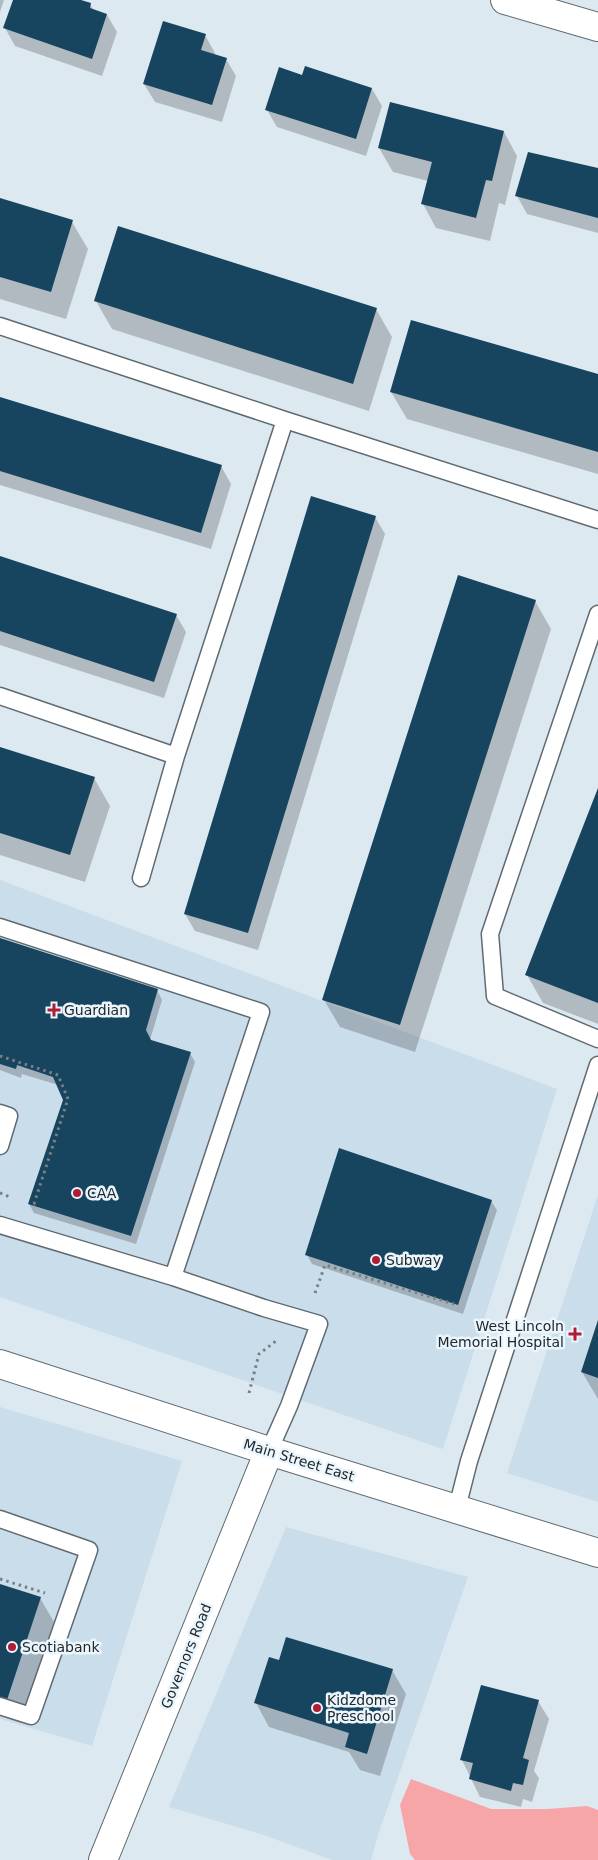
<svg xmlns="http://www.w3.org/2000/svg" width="598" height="1860" font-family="'DejaVu Sans',sans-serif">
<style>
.built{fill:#caddea}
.green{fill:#f6a6a6}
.shadow{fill:#0003}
.building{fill:#17445e}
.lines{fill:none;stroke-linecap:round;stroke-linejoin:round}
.service-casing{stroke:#606a71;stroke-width:19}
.minor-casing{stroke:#606a71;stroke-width:30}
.secondary-casing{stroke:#606a71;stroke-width:30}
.path{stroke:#798085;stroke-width:3;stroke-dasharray:2.5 4;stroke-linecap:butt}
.service{stroke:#fff;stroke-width:16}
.minor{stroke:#fff;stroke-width:28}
.secondary{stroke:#fff;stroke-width:28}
.poi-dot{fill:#b01c34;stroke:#eaf6fe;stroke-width:2}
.labels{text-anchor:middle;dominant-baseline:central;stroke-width:5;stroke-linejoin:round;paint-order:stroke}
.poi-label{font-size:14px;fill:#23272a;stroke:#eaf6fe;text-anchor:start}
.street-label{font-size:14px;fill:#23272a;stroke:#eaf6fe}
</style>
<rect width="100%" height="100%" fill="#dde9f1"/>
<path class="built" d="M 0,880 L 557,1089 L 443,1449 L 0,1297 Z
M 598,1195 L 598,1502 L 507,1473 Z
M 0,1407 L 182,1461 L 92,1746 L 0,1719 Z
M 286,1527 L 468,1577 L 378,1835 L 371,1860 L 332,1860 L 261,1834 L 169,1807 Z"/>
<path class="green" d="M 411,1779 L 491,1809 L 548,1809 L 587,1806 L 598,1810 L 598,1860 L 415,1860 L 410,1854 L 400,1805 Z"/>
<path class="shadow" d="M 0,0 L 4,0 L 0,12 Z
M 14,0 L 77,0 L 90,4 L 94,11 L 107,15 L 117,32 L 102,76 L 15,46 L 5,28 Z
M 205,35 L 215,53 L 215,55 L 226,59 L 236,76 L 222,122 L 155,102 L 144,84 Z
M 303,76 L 372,89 L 382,106 L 366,156 L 277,127 L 267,110 Z
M 504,132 L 517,156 L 505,205 L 499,203 L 490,241 L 436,228 L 423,204 L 428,181 L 393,172 L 379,148 Z
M 598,169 L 598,233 L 527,214 L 517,196 Z
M 0,200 L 72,222 L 88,249 L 66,319 L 0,299 Z
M 96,301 L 376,309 L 392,337 L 369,411 L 112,329 Z
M 598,375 L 598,474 L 407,419 L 391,392 Z
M 0,398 L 221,466 L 231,484 L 211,549 L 0,485 Z
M 375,517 L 385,534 L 258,950 L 195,931 L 185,914 Z
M 0,557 L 176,615 L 186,632 L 164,698 L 0,645 Z
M 535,601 L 551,629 L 415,1052 L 340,1027 L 324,1000 Z
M 0,749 L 94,778 L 110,806 L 85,882 L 0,855 Z
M 598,791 L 598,1024 L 543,1003 L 527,975 Z
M 0,940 L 157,990 L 162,1000 L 150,1040 L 190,1053 L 195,1062 L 136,1244 L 34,1213 L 29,1204 L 64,1100 L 58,1085 L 22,1074 L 21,1078 L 0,1070 Z
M 491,1201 L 497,1210 L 463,1314 L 312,1264 L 307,1255 Z
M 598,1323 L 598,1399 L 582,1372 Z
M 0,1585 L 40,1598 L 54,1622 L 21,1723 L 0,1716 Z
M 280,1662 L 392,1670 L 406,1694 L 380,1776 L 360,1770 L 349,1752 L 269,1727 L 256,1703 Z
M 538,1701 L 549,1719 L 534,1771 L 539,1778 L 532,1802 L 523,1799 L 521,1807 L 480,1797 L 462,1760 Z"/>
<path class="building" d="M 13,0 L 81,0 L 91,3 L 90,8 L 107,14 L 92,59 L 3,28 Z
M 163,21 L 206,34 L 201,50 L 227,58 L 212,105 L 143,84 Z
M 305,66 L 372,88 L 356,139 L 265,110 L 279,67 L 302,75 Z
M 390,102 L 504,131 L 492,181 L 486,180 L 476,218 L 421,204 L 432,162 L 378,148 Z
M 528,152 L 598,168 L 598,218 L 515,196 Z
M 0,198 L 73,220 L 51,292 L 0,277 Z
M 118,226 L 377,308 L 353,384 L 94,301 Z
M 411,320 L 598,374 L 598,452 L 390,392 Z
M 0,397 L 222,465 L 201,533 L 0,471 Z
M 311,496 L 376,516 L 248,933 L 184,914 Z
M 0,556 L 177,614 L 154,682 L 0,631 Z
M 458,575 L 536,600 L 400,1025 L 322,1000 Z
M 0,747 L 95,777 L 70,855 L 0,833 Z
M 598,788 L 598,1003 L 525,975 Z
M 0,938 L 158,989 L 146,1030 L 151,1040 L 191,1052 L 131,1236 L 28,1204 L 63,1100 L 53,1077 L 17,1065 L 16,1069 L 0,1064 Z
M 339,1148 L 492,1200 L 458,1305 L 305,1255 Z
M 598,1320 L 598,1378 L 581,1372 Z
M 0,1584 L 41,1597 L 7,1700 L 0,1697 Z
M 286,1637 L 393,1669 L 367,1754 L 345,1747 L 349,1733 L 254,1703 L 269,1657 L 279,1660 Z
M 481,1685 L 539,1700 L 523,1758 L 529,1760 L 523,1785 L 513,1783 L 511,1791 L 469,1779 L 473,1763 L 460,1760 Z"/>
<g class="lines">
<g class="service-casing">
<path id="service" d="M 0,326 L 285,420 L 598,520
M 598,614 L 490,934 L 495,996 L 598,1039
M 0,696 L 176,756
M 141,878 L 176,756 L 285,420
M 0,927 L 261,1012 L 173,1277
M 0,1113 L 9,1116 L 0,1146
M 0,1225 L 173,1277 L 264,1308 L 319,1324 L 289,1406 L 269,1451
M 457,1508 L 469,1461 L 598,1065
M 0,1519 L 89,1550 L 31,1716 L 0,1706"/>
</g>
<g class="minor-casing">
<path id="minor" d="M 505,0 L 598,27
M 103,1860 L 269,1451"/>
</g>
<g class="secondary-casing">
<path id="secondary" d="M 0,1364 L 269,1451 L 598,1553"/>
</g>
<path class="path" d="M 0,1056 L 58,1075 L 68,1099 L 34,1204 L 30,1203
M 0,1193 L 10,1197
M 315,1293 L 325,1265 L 454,1304
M 249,1393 L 259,1354 L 276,1341
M 0,1579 L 45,1593"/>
<use href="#service" class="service"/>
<use href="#minor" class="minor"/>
<use href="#secondary" class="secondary"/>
</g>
<g class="poi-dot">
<path d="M51.5 1002.5h5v5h5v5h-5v5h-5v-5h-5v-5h5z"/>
<circle cx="77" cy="1193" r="5"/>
<circle cx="376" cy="1260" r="5"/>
<path d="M572.5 1326.5h5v5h5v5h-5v5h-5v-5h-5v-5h5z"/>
<circle cx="12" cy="1647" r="5"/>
<circle cx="317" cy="1708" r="5"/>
</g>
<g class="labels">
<g class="poi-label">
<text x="64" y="1010">Guardian</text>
<text x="87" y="1193">CAA</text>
<text x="386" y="1260">Subway</text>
<text x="564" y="1326" text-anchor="end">West Lincoln<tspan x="564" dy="16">Memorial Hospital</tspan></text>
<text x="22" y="1647">Scotiabank</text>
<text x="327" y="1700">Kidzdome<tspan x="327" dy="16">Preschool</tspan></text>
</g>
<g class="street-label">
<text transform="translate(299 1460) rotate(17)">Main Street East</text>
<text transform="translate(186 1656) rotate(-68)">Governors Road</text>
</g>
</g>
</svg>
